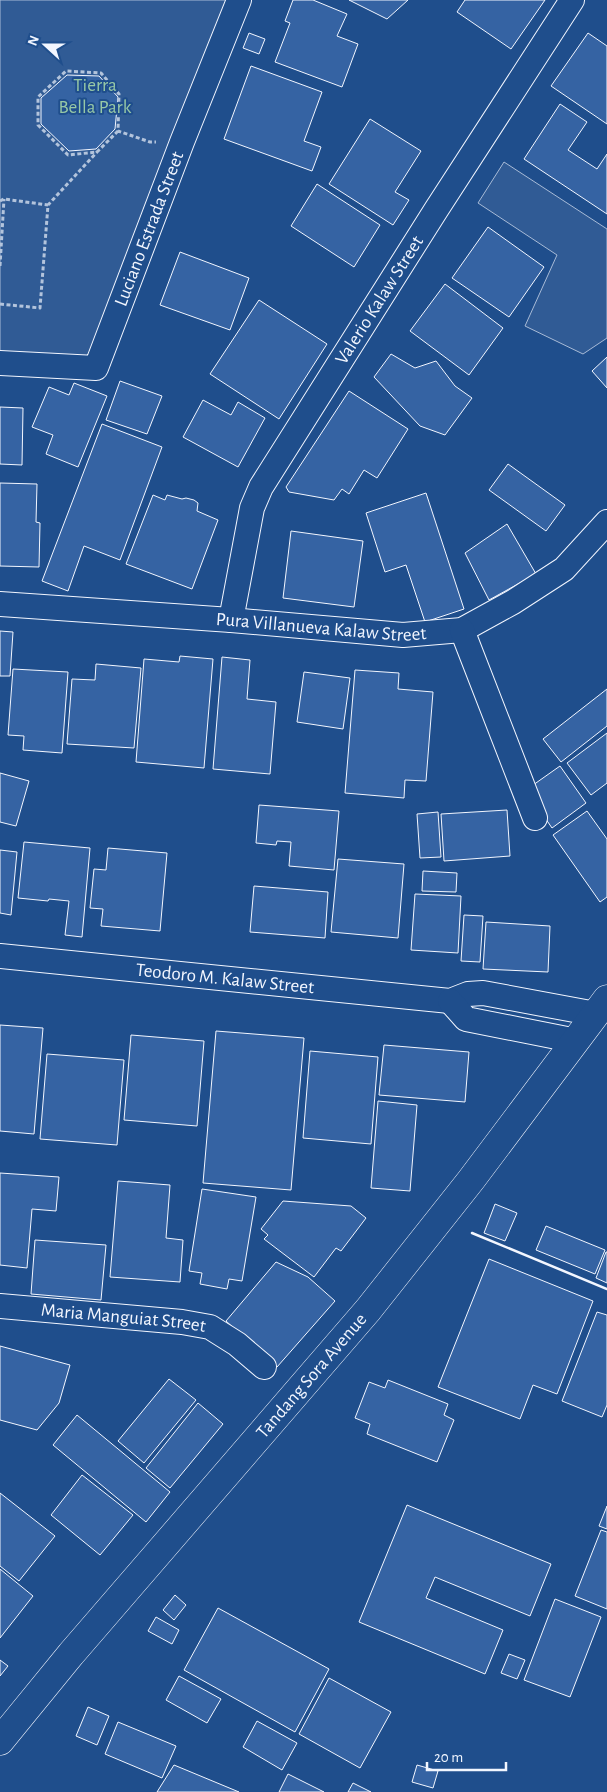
<svg xmlns="http://www.w3.org/2000/svg" width="607" height="1792" font-family="'Alegreya Sans',sans-serif">
<style>
.built{fill:#305b95;stroke:#a8bbd7}
.building{fill:#3563a3;stroke:#f2f6ff}
.lines{fill:none;stroke-linecap:round;stroke-linejoin:round}
.street-casing{stroke:#f2f6ff;stroke-width:26}
.secondary-casing{stroke:#f2f6ff;stroke-width:29}
.path{stroke:#b3c4dc;stroke-width:3;stroke-dasharray:4 2.5;stroke-linecap:butt}
.street{stroke:#1f4e8c;stroke-width:24}
.secondary{stroke:#1f4e8c;stroke-width:28}
.wall{stroke:#f2f6ff;stroke-width:2.5}
.labels{text-anchor:middle;dominant-baseline:central;stroke-width:4;stroke-linejoin:round;paint-order:stroke}
.park-label{font-size:19px;fill:#97c8a6;stroke:#1f4e8c}
.street-label{font-size:19px;fill:#f2f6ff;stroke:#1f4e8c}
</style>
<rect width="100%" height="100%" fill="#1f4e8c"/>
<path class="built" d="M 0,0 L 237,0 L 94,358 L 0,354 Z
M 504,162 L 607,229 L 607,338 L 583,354 L 525,326 L 557,255 L 478,203 Z"/>
<path class="building" d="M 293,0 L 313,0 L 347,14 L 337,36 L 358,44 L 342,87 L 275,62 L 290,23 L 285,21 Z
M 349,0 L 408,0 L 387,19 Z
M 465,0 L 545,0 L 511,49 L 457,12 Z
M 249,33 L 265,39 L 259,54 L 243,48 Z
M 588,33 L 607,46 L 607,124 L 551,86 Z
M 251,66 L 322,92 L 304,141 L 321,147 L 312,171 L 224,139 Z
M 67,75 L 99,76 L 118,97 L 115,129 L 96,149 L 69,151 L 41,124 L 41,98 Z
M 560,104 L 587,122 L 568,150 L 597,169 L 607,154 L 607,214 L 524,159 Z
M 370,119 L 421,151 L 395,192 L 409,200 L 393,225 L 329,184 Z
M 317,184 L 380,225 L 354,267 L 291,226 Z
M 488,227 L 544,267 L 509,317 L 452,278 Z
M 180,252 L 249,278 L 230,330 L 160,305 Z
M 445,284 L 503,328 L 469,375 L 410,331 Z
M 259,300 L 327,344 L 279,419 L 210,374 Z
M 391,354 L 415,368 L 436,361 L 455,386 L 472,398 L 445,435 L 420,426 L 374,377 Z
M 607,357 L 607,388 L 592,371 Z
M 120,381 L 162,396 L 147,434 L 106,420 Z
M 74,383 L 107,396 L 78,467 L 46,454 L 53,435 L 32,427 L 49,387 L 69,395 Z
M 349,391 L 408,429 L 377,478 L 364,470 L 349,494 L 342,489 L 334,500 L 289,492 L 286,487 Z
M 203,400 L 231,415 L 238,402 L 265,418 L 238,467 L 183,437 Z
M 0,407 L 23,408 L 22,465 L 0,464 Z
M 102,424 L 162,447 L 120,560 L 84,546 L 68,591 L 42,581 Z
M 508,464 L 565,505 L 546,531 L 489,490 Z
M 0,483 L 37,484 L 36,522 L 40,523 L 39,567 L 0,566 Z
M 426,493 L 464,609 L 425,622 L 406,565 L 385,572 L 366,513 Z
M 153,495 L 165,500 L 167,495 L 182,499 L 186,498 L 194,500 L 198,503 L 197,511 L 218,520 L 192,589 L 126,564 Z
M 507,524 L 536,574 L 489,600 L 465,553 Z
M 291,531 L 363,541 L 354,607 L 283,598 Z
M 0,631 L 13,632 L 10,676 L 0,676 Z
M 180,656 L 213,659 L 204,768 L 136,762 L 144,659 L 179,662 Z
M 222,657 L 250,660 L 247,699 L 276,702 L 270,774 L 213,769 Z
M 96,664 L 141,668 L 134,748 L 67,744 L 72,679 L 95,680 Z
M 13,669 L 68,672 L 62,753 L 23,750 L 24,736 L 8,735 Z
M 355,670 L 399,673 L 398,689 L 433,692 L 426,781 L 405,780 L 404,798 L 345,793 Z
M 304,672 L 350,678 L 343,729 L 297,722 Z
M 607,689 L 607,726 L 561,762 L 543,739 Z
M 607,733 L 607,783 L 591,795 L 567,763 Z
M 560,766 L 586,803 L 552,828 L 526,790 Z
M 0,773 L 29,781 L 16,826 L 0,822 Z
M 259,805 L 339,811 L 334,870 L 289,866 L 291,842 L 277,841 L 276,845 L 256,843 Z
M 507,810 L 510,856 L 444,861 L 441,814 Z
M 587,811 L 607,839 L 607,897 L 600,902 L 553,835 Z
M 438,812 L 441,857 L 420,858 L 417,814 Z
M 24,842 L 90,848 L 82,937 L 65,935 L 69,901 L 49,899 L 48,901 L 18,898 Z
M 108,848 L 167,853 L 160,931 L 101,926 L 103,909 L 90,908 L 94,869 L 106,870 Z
M 0,850 L 17,852 L 11,915 L 0,913 Z
M 338,859 L 404,864 L 398,938 L 331,932 Z
M 423,871 L 457,873 L 456,892 L 422,891 Z
M 254,886 L 328,892 L 325,938 L 250,932 Z
M 415,894 L 461,896 L 458,953 L 411,950 Z
M 464,915 L 483,916 L 480,962 L 461,961 Z
M 486,922 L 550,926 L 548,972 L 483,969 Z
M 0,1025 L 43,1028 L 34,1134 L 0,1131 Z
M 216,1031 L 304,1038 L 291,1190 L 203,1183 Z
M 131,1035 L 204,1041 L 197,1126 L 124,1120 Z
M 384,1045 L 469,1052 L 465,1102 L 379,1095 Z
M 310,1051 L 378,1057 L 371,1144 L 303,1138 Z
M 47,1054 L 124,1060 L 117,1145 L 40,1139 Z
M 378,1101 L 417,1105 L 410,1191 L 371,1188 Z
M 0,1173 L 59,1177 L 56,1211 L 32,1209 L 27,1268 L 0,1265 Z
M 118,1181 L 170,1185 L 166,1238 L 183,1240 L 180,1282 L 110,1277 Z
M 202,1189 L 256,1197 L 242,1281 L 229,1279 L 227,1289 L 200,1284 L 202,1273 L 189,1271 Z
M 283,1201 L 351,1206 L 366,1218 L 341,1251 L 336,1248 L 314,1277 L 264,1239 L 268,1235 L 261,1229 Z
M 495,1204 L 517,1213 L 505,1241 L 484,1233 Z
M 546,1226 L 605,1250 L 595,1274 L 536,1250 Z
M 35,1240 L 106,1245 L 101,1300 L 31,1294 Z
M 606,1252 L 607,1252 L 607,1283 L 596,1278 Z
M 489,1259 L 593,1301 L 557,1394 L 533,1385 L 520,1419 L 438,1387 Z
M 276,1262 L 308,1277 L 335,1301 L 277,1367 L 226,1321 Z
M 597,1312 L 607,1315 L 607,1405 L 602,1417 L 562,1401 Z
M 0,1346 L 70,1365 L 59,1403 L 37,1430 L 0,1420 Z
M 169,1379 L 196,1400 L 144,1463 L 118,1441 Z
M 388,1380 L 448,1404 L 444,1415 L 454,1420 L 437,1462 L 367,1434 L 370,1424 L 355,1418 L 369,1382 L 385,1388 Z
M 198,1403 L 223,1424 L 170,1488 L 146,1468 Z
M 77,1415 L 170,1492 L 146,1522 L 53,1445 Z
M 82,1475 L 133,1515 L 100,1555 L 51,1515 Z
M 0,1493 L 55,1536 L 19,1581 L 0,1566 Z
M 407,1505 L 551,1564 L 530,1616 L 435,1577 L 426,1598 L 503,1630 L 485,1674 L 359,1622 Z
M 607,1506 L 607,1529 L 599,1526 Z
M 601,1530 L 607,1532 L 607,1609 L 575,1596 Z
M 0,1569 L 33,1596 L 0,1638 Z
M 175,1595 L 186,1605 L 174,1620 L 163,1610 Z
M 555,1599 L 601,1617 L 570,1697 L 524,1680 Z
M 218,1608 L 329,1669 L 295,1732 L 184,1670 Z
M 156,1617 L 179,1630 L 172,1644 L 148,1631 Z
M 509,1654 L 525,1660 L 517,1679 L 501,1673 Z
M 0,1660 L 8,1666 L 0,1676 Z
M 179,1676 L 221,1699 L 207,1723 L 166,1700 Z
M 329,1678 L 391,1712 L 360,1768 L 299,1734 Z
M 88,1707 L 109,1716 L 97,1745 L 76,1736 Z
M 257,1721 L 297,1743 L 282,1770 L 243,1747 Z
M 118,1722 L 176,1746 L 162,1778 L 105,1754 Z
M 174,1765 L 239,1792 L 157,1792 Z
M 417,1765 L 438,1771 L 433,1788 L 412,1782 Z
M 288,1774 L 324,1792 L 279,1792 Z
M 353,1783 L 371,1792 L 348,1792 Z"/>
<g class="lines">
<g class="street-casing">
<g id="street">
<path id="s1" d="M 0,363 L 96,368 L 182,142 L 239,0"/>
<path id="s2" d="M 0,604 L 231,620 L 403,635 L 462,630 L 513,602 L 564,569 L 607,522"/>
<path id="s3" d="M 231,620 L 252,508 L 261,487 L 436,210 L 572,0"/>
<path d="M 462,630 L 535,818"/>
<path id="s4" d="M 0,956 L 450,1001 L 468,994 L 483,993 L 596,1014"/>
<path d="M 450,1001 L 466,1019 L 577,1041"/>
<path id="s5" d="M 0,1306 L 182,1322 L 210,1327 L 237,1344 L 264,1367"/>
</g>
</g>
<g class="secondary-casing">
<g id="secondary">
<path id="s6" d="M 0,1741 L 71,1654 L 368,1310 L 471,1180 L 607,999"/>
</g>
</g>
<path class="path" d="M 118,131 L 97,152 L 68,155 L 38,125 L 38,97 L 66,71 L 101,73 L 119,94 L 118,131 L 150,142 L 156,142
M 0,201 L 4,199 L 48,205
M 0,266 L 4,199
M 0,304 L 40,308 L 48,205 L 97,152"/>
<use href="#street" class="street"/>
<use href="#secondary" class="secondary"/>
<path class="wall" d="M 472,1233 L 607,1289"/>
</g>
<g class="labels">
<g class="park-label">
<text x="95" y="85">Tierra<tspan x="95" dy="22">Bella Park</tspan></text>
</g>
<g class="street-label">
<text stroke="none"><textPath href="#s1" startOffset="245">Luciano Estrada Street</textPath></text>
<text stroke="none"><textPath href="#s3" startOffset="358">Valerio Kalaw Street</textPath></text>
<text stroke="none"><textPath href="#s2" startOffset="322">Pura Villanueva Kalaw Street</textPath></text>
<text stroke="none"><textPath href="#s4" startOffset="226">Teodoro M. Kalaw Street</textPath></text>
<text stroke="none"><textPath href="#s5" startOffset="124">Maria Manguiat Street</textPath></text>
<text stroke="none"><textPath href="#s6" startOffset="480">Tandang Sora Avenue</textPath></text>
</g>
</g>
<g transform="translate(45 45) rotate(291)" stroke="#1f4e8c" stroke-width="4" paint-order="stroke">
<path d="M0-4L9 19L0 12L-9 19Z" fill="#f2f6ff"/>
<text y="-8" font-size="14" font-weight="bold" text-anchor="middle" fill="#f2f6ff">N</text>
</g>
<path d="M427 1762v8h79v-8" fill="none" stroke="#f2f6ff" stroke-width="2.5"/>
<text x="434" y="1762" font-size="15" fill="#f2f6ff" stroke="#1f4e8c" stroke-width="4" paint-order="stroke">20 m</text>
</svg>
